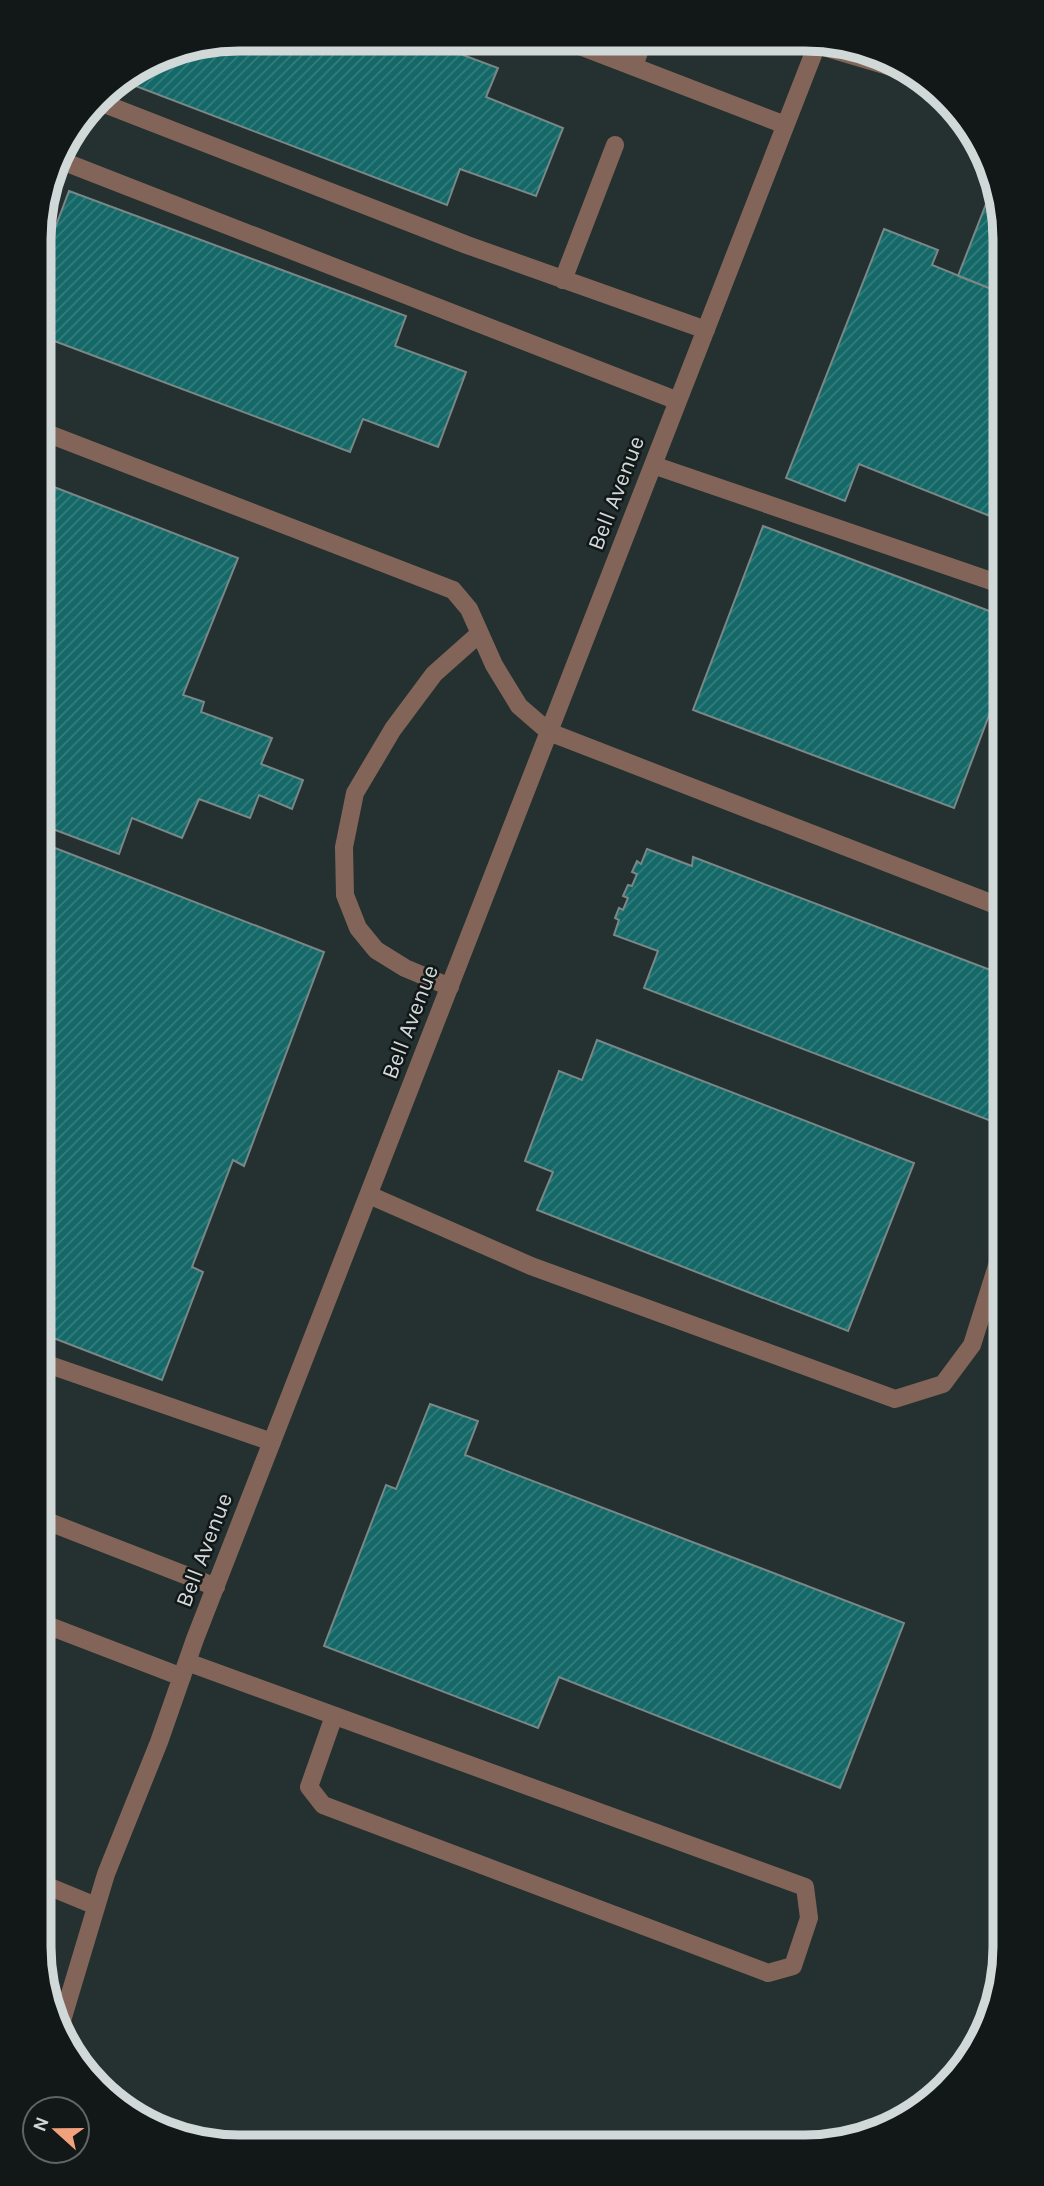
<svg xmlns="http://www.w3.org/2000/svg" width="1044" height="2186" font-family="Karla,sans-serif">
<style>
.building{fill:url(#building-hatch);stroke:#798887;stroke-width:2}
.lines{fill:none;stroke-linecap:round;stroke-linejoin:round}
.minor{stroke:#826558;stroke-width:18}
.labels{text-anchor:middle;dominant-baseline:central;stroke-width:5;stroke-linejoin:round;paint-order:stroke}
.street-label{font-size:23px;fill:#d1d9d8;stroke:#121717}
.rim{fill:none;stroke:#d1d9d8;stroke-width:9}
</style>
<defs>
<pattern id="building-hatch" width="6" height="6" patternUnits="userSpaceOnUse" patternTransform="scale(1.75)"><rect width="6" height="6" fill="#146867"/><path d="M-1 1l2-2M0 6l6-6M5 7l2-2" fill="none" stroke="#357d7c"/></pattern>
</defs>
<rect width="100%" height="100%" fill="#243130"/>
<path class="building" d="M 239,38 L 423,40 L 498,68 L 486,97 L 563,128 L 536,196 L 460,169 L 447,205 L 120,80 L 163,54 Z
M 995,181 L 999,187 L 999,292 L 958,276 Z
M 69,191 L 406,316 L 395,346 L 466,372 L 438,447 L 363,419 L 350,452 L 41,336 L 40,268 Z
M 884,229 L 938,250 L 932,265 L 999,292 L 1000,520 L 859,464 L 845,501 L 786,478 Z
M 41,482 L 238,558 L 183,695 L 204,702 L 201,712 L 272,738 L 261,764 L 303,780 L 292,809 L 259,795 L 250,818 L 199,799 L 182,838 L 132,818 L 119,854 L 42,825 Z
M 763,526 L 1000,615 L 1000,686 L 954,808 L 693,710 Z
M 42,843 L 324,952 L 244,1166 L 233,1160 L 192,1267 L 203,1272 L 162,1380 L 43,1334 Z
M 647,849 L 692,866 L 693,857 L 1001,974 L 1002,1116 L 999,1124 L 644,988 L 658,951 L 614,935 L 619,920 L 615,918 L 619,908 L 623,910 L 628,898 L 623,896 L 628,885 L 632,886 L 637,874 L 632,872 L 637,861 L 641,864 Z
M 597,1040 L 914,1163 L 848,1331 L 537,1210 L 553,1172 L 525,1161 L 559,1071 L 582,1080 Z
M 430,1404 L 478,1421 L 465,1455 L 904,1623 L 840,1788 L 559,1677 L 538,1728 L 324,1646 L 386,1485 L 396,1489 Z"/>
<g class="lines">
<path class="minor" d="M 567,41 L 785,125
M 817,45 L 895,68
M 634,66 L 643,41
M 97,101 L 467,245 L 706,330
M 57,159 L 678,401
M 563,280 L 615,145
M 41,431 L 453,590 L 469,609 L 494,665 L 519,706 L 549,732 L 1001,907
M 653,465 L 1000,584
M 450,987 L 405,968 L 376,950 L 358,928 L 345,895 L 344,847 L 355,793 L 393,729 L 434,674 L 479,634
M 369,1195 L 531,1266 L 895,1399 L 943,1384 L 972,1345 L 1002,1250
M 44,1363 L 272,1442
M 44,1520 L 216,1587
M 44,1624 L 182,1677
M 187,1662 L 805,1887 L 809,1918 L 793,1966 L 768,1973 L 323,1805 L 309,1787 L 334,1716
M 45,1885 L 96,1906
M 61,2024 L 106,1874 L 159,1742 L 195,1639 L 818,42"/>
</g>
<g class="labels">
<g class="street-label">
<text transform="translate(616 493) rotate(-69)">Bell Avenue</text>
<text transform="translate(410 1022) rotate(-69)">Bell Avenue</text>
<text transform="translate(204 1550) rotate(-69)">Bell Avenue</text>
</g>
</g>
<path d="M0 0H1044V2186H0ZM239 51H805A188 188 0 0 1 993 239V1947A188 188 0 0 1 805 2135H239A188 188 0 0 1 51 1947V239A188 188 0 0 1 239 51Z" fill="#121717" fill-rule="evenodd"/>
<path class="rim" d="M239 51H805A188 188 0 0 1 993 239V1947A188 188 0 0 1 805 2135H239A188 188 0 0 1 51 1947V239A188 188 0 0 1 239 51Z"/>
<g transform="translate(56 2130) rotate(291)"><circle r="33" fill="#121717" stroke="#5e6564" stroke-width="2"/>
<path d="M0-5L12 26L0 18L-12 26Z" fill="#f1a17c"/>
<text y="-10" font-size="19" font-weight="bold" text-anchor="middle" fill="#d1d9d8">N</text>
</g>
</svg>
